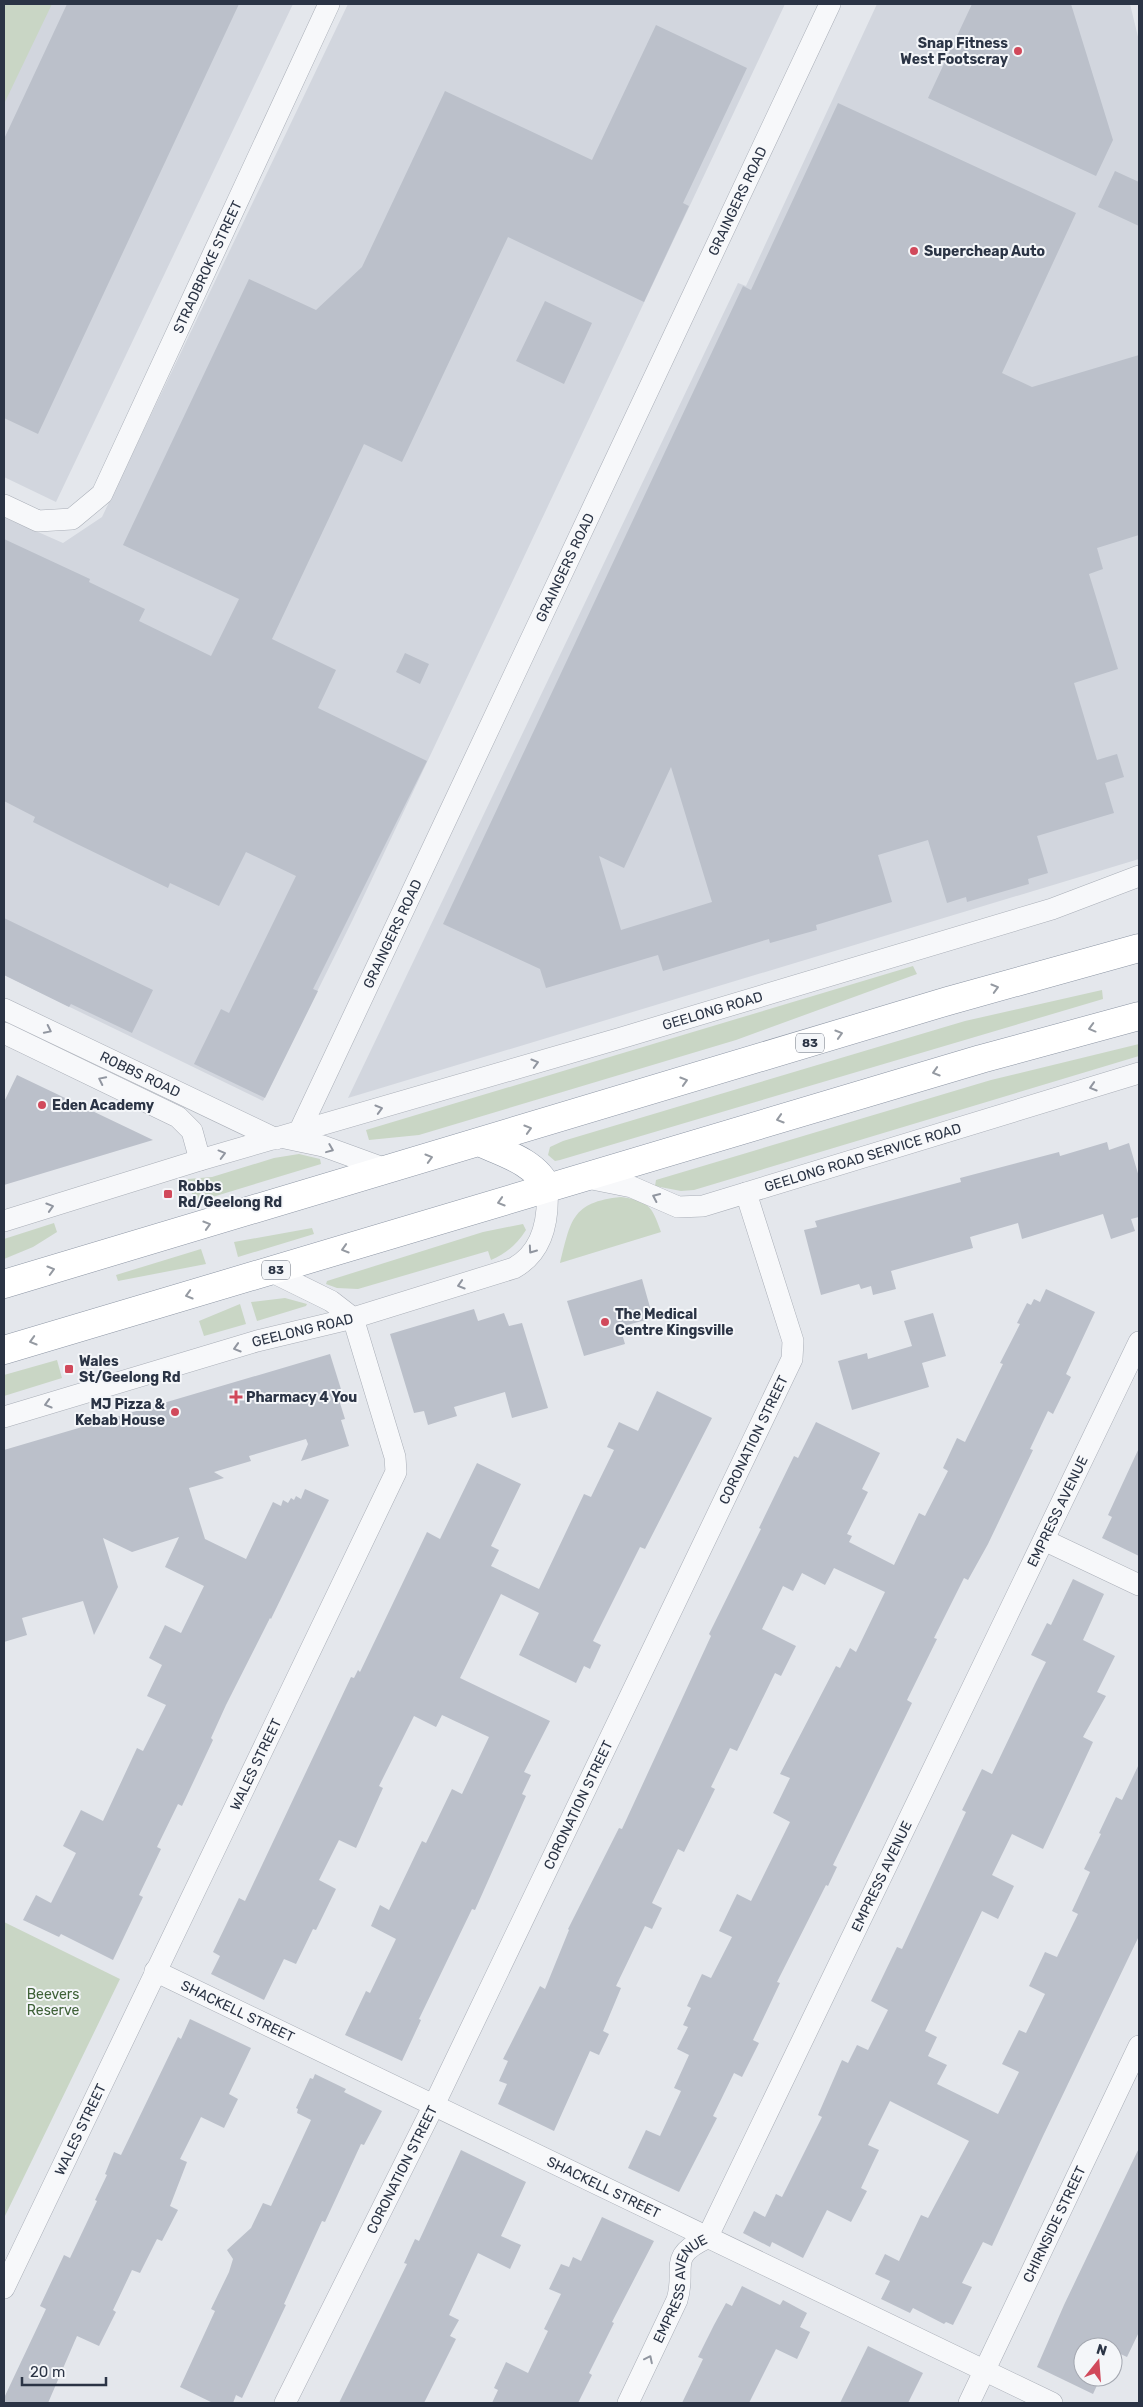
<svg xmlns="http://www.w3.org/2000/svg" width="1143" height="2407" font-family="Rubik,sans-serif">
<style>
.built{fill:#d2d6de}
.green{fill:#c9d6c5}
.building{fill:#bbc0ca;fill-rule:evenodd}
.lines{fill:none;stroke-linecap:round;stroke-linejoin:round}
.street-casing{stroke:#a9aeb7;stroke-width:22}
.highway-casing{stroke:#8b94a3;stroke-width:29}
.street{stroke:#f7f8fa;stroke-width:21}
.highway{stroke:#fff;stroke-width:28}
.oneway{stroke:#959aa2}
.oneway2{stroke:#9196a0}
.poi-dot{fill:#d1495b;stroke:#f4f6f9;stroke-width:2}
.labels{text-anchor:middle;dominant-baseline:central;stroke-width:4;stroke-linejoin:round;paint-order:stroke}
.shield{fill:#f4f6f9;stroke:#676e7b;stroke-width:1}
.shield-label{font-size:12px;font-weight:bold;fill:#2b3445}
.poi-label{font-size:14px;font-weight:bold;fill:#2b3445;stroke:#f4f6f9;text-anchor:start}
.street-label{font-size:14px;fill:#2b3445;stroke:#f4f6f9}
.park-label{font-size:14px;fill:#3f6138;stroke:#f4f6f9}
</style>
<rect width="100%" height="100%" fill="#e4e7ec"/>
<path class="built" d="M 4,4 L 293,4 L 56,502 L 4,477 Z
M 348,4 L 785,4 L 352,921 L 263,1101 L 4,975 L 4,517 L 63,543 L 102,517 Z
M 877,4 L 1130,4 L 1139,41 L 1139,859 L 348,1098 L 738,283 L 746,286 Z"/>
<path class="green" d="M 4,4 L 52,4 L 4,104 Z
M 913,966 L 917,974 L 736,1040 L 419,1135 L 369,1140 L 366,1130 Z
M 1102,990 L 1103,999 L 560,1160 L 555,1161 L 548,1155 L 550,1147 L 563,1141 L 965,1021 Z
M 1139,1044 L 1139,1056 L 694,1190 L 681,1191 L 655,1186 L 656,1180 L 991,1080 Z
M 299,1154 L 320,1159 L 321,1164 L 196,1202 L 187,1183 L 188,1179 L 212,1177 L 274,1158 Z
M 621,1197 C 649,1201 652,1206 661,1232 L 560,1263 C 571,1221 571,1202 621,1197 Z
M 54,1223 L 57,1232 L 33,1247 L 4,1259 L 4,1239 Z
M 523,1224 L 526,1230 C 517,1244 507,1253 491,1260 L 488,1251 L 358,1289 L 337,1288 L 326,1284 L 327,1281 L 483,1232 Z
M 312,1228 L 314,1234 L 238,1257 L 234,1242 Z
M 201,1249 L 206,1264 L 118,1281 L 116,1275 Z
M 285,1298 L 307,1304 L 306,1306 L 257,1321 L 251,1302 Z
M 240,1304 L 246,1324 L 204,1336 L 199,1321 Z
M 57,1360 L 62,1378 L 4,1396 L 4,1375 Z
M 4,1922 L 120,1979 L 4,2218 Z"/>
<path class="building" d="M 67,4 L 239,4 L 38,434 L 4,418 L 4,139 Z
M 972,4 L 1071,4 L 1113,140 L 1096,176 L 928,98 Z
M 656,25 L 747,68 L 683,203 L 689,206 L 644,302 L 508,237 L 402,462 L 364,444 L 272,639 L 336,670 L 318,708 L 427,761 L 313,989 L 318,991 L 265,1098 L 194,1064 L 221,1009 L 229,1013 L 296,876 L 246,852 L 219,906 L 170,883 L 168,888 L 77,844 L 33,822 L 35,817 L 4,801 L 4,539 L 90,579 L 89,582 L 145,609 L 139,621 L 211,656 L 239,599 L 123,545 L 249,279 L 316,310 L 362,267 L 445,91 L 592,160 Z
M 838,103 L 1076,213 L 1002,373 L 1032,387 L 1139,355 L 1139,535 L 1097,548 L 1103,569 L 1089,574 L 1118,669 L 1074,683 L 1097,760 L 1117,754 L 1124,777 L 1105,783 L 1114,813 L 1037,836 L 1048,873 L 1028,879 L 1029,884 L 967,902 L 966,897 L 947,903 L 928,840 L 878,855 L 892,902 L 816,925 L 817,930 L 770,943 L 769,939 L 663,971 L 658,955 L 546,988 L 540,969 L 443,924 L 743,286 L 751,290 ZM 671,767 L 712,902 L 621,930 L 599,856 L 624,868 Z
M 1115,171 L 1139,182 L 1139,226 L 1098,207 Z
M 545,301 L 592,323 L 564,384 L 516,361 Z
M 405,653 L 429,664 L 420,684 L 396,672 Z
M 4,918 L 153,990 L 132,1033 L 71,1004 L 69,1007 L 4,975 Z
M 17,1075 L 153,1140 L 4,1185 L 4,1102 Z
M 1107,1142 L 1109,1150 L 1129,1143 L 1139,1177 L 1139,1217 L 1131,1219 L 1135,1231 L 1111,1239 L 1103,1214 L 1022,1239 L 1018,1223 L 970,1237 L 973,1248 L 891,1271 L 896,1289 L 873,1295 L 871,1286 L 861,1289 L 859,1284 L 821,1295 L 804,1230 L 817,1227 L 815,1221 L 961,1182 L 960,1178 L 1059,1152 L 1060,1156 Z
M 642,1279 L 653,1318 L 620,1327 L 625,1344 L 584,1356 L 567,1301 Z
M 1046,1289 L 1095,1312 L 1066,1374 L 1071,1377 L 1053,1414 L 1048,1411 L 1030,1449 L 1033,1450 L 988,1544 L 968,1580 L 964,1578 L 934,1638 L 937,1639 L 907,1700 L 912,1703 L 833,1865 L 837,1867 L 828,1886 L 826,1885 L 777,1982 L 780,1983 L 753,2040 L 759,2043 L 742,2077 L 734,2073 L 713,2116 L 717,2118 L 679,2192 L 628,2168 L 646,2130 L 660,2136 L 681,2091 L 674,2088 L 689,2055 L 677,2049 L 688,2027 L 683,2025 L 691,2008 L 687,2006 L 702,1974 L 711,1978 L 732,1937 L 719,1931 L 737,1894 L 751,1901 L 790,1822 L 773,1813 L 790,1778 L 780,1774 L 836,1666 L 840,1668 L 850,1648 L 856,1652 L 885,1592 L 834,1568 L 825,1585 L 802,1573 L 793,1591 L 783,1586 L 762,1629 L 796,1646 L 781,1676 L 775,1673 L 737,1751 L 730,1748 L 711,1787 L 715,1789 L 684,1852 L 678,1849 L 652,1903 L 662,1908 L 652,1929 L 645,1926 L 616,1986 L 621,1988 L 603,2031 L 609,2034 L 599,2055 L 590,2051 L 554,2131 L 498,2104 L 507,2084 L 499,2081 L 508,2061 L 503,2059 L 540,1986 L 545,1989 L 569,1930 L 568,1929 L 619,1828 L 622,1829 L 711,1636 L 709,1634 L 761,1529 L 759,1528 L 794,1456 L 798,1458 L 816,1422 L 880,1453 L 862,1489 L 868,1492 L 847,1534 L 852,1536 L 849,1542 L 894,1565 L 919,1513 L 925,1516 L 948,1471 L 943,1468 L 957,1438 L 965,1442 L 1003,1364 L 1000,1363 L 1020,1324 L 1017,1323 L 1027,1303 L 1031,1305 L 1034,1299 L 1040,1302 Z
M 474,1309 L 478,1321 L 504,1313 L 509,1326 L 522,1323 L 548,1408 L 512,1418 L 505,1392 L 454,1407 L 457,1416 L 428,1425 L 424,1411 L 414,1413 L 390,1334 Z
M 933,1313 L 946,1356 L 922,1363 L 929,1387 L 852,1410 L 838,1361 L 867,1353 L 868,1359 L 912,1346 L 904,1321 Z
M 330,1354 L 345,1402 L 340,1403 L 345,1419 L 341,1420 L 349,1446 L 301,1461 L 308,1444 L 306,1439 L 249,1456 L 251,1461 L 214,1472 L 224,1478 L 189,1488 L 205,1539 L 246,1559 L 273,1502 L 281,1506 L 283,1500 L 288,1503 L 291,1498 L 294,1500 L 296,1496 L 301,1499 L 305,1489 L 329,1500 L 271,1619 L 270,1618 L 226,1705 L 211,1738 L 213,1740 L 182,1806 L 178,1804 L 157,1847 L 161,1849 L 139,1895 L 143,1897 L 113,1960 L 61,1934 L 59,1937 L 23,1920 L 36,1895 L 51,1903 L 76,1853 L 63,1846 L 81,1810 L 103,1821 L 137,1748 L 143,1751 L 166,1705 L 147,1696 L 162,1665 L 149,1658 L 165,1625 L 181,1633 L 204,1586 L 165,1567 L 179,1537 L 132,1552 L 103,1538 L 118,1587 L 94,1635 L 83,1601 L 22,1618 L 27,1635 L 4,1642 L 4,1450 Z
M 657,1391 L 712,1418 L 645,1549 L 640,1547 L 593,1641 L 601,1645 L 590,1669 L 584,1666 L 576,1683 L 519,1655 L 539,1613 L 501,1594 L 460,1678 L 550,1721 L 524,1772 L 531,1775 L 522,1794 L 526,1796 L 475,1910 L 472,1909 L 419,2019 L 421,2020 L 402,2061 L 345,2035 L 366,1991 L 370,1993 L 396,1939 L 371,1926 L 380,1905 L 389,1910 L 422,1841 L 426,1843 L 452,1789 L 462,1794 L 489,1737 L 442,1715 L 436,1727 L 414,1716 L 379,1786 L 383,1788 L 356,1848 L 339,1840 L 319,1880 L 336,1889 L 316,1930 L 313,1929 L 296,1964 L 284,1959 L 264,2000 L 211,1974 L 220,1956 L 213,1952 L 239,1898 L 245,1901 L 351,1677 L 354,1678 L 358,1670 L 360,1672 L 427,1532 L 440,1539 L 477,1463 L 521,1484 L 491,1546 L 499,1550 L 491,1566 L 539,1589 L 584,1494 L 591,1497 L 614,1450 L 607,1447 L 619,1422 L 638,1431 Z
M 1139,1448 L 1139,1556 L 1102,1538 L 1112,1517 L 1108,1515 Z
M 1073,1579 L 1104,1594 L 1083,1640 L 1115,1656 L 1097,1692 L 1106,1696 L 1083,1737 L 1093,1742 L 1043,1849 L 1012,1834 L 992,1875 L 1014,1886 L 998,1919 L 982,1911 L 925,2031 L 937,2037 L 928,2056 L 947,2065 L 937,2084 L 998,2114 L 1019,2072 L 1002,2064 L 1019,2030 L 1026,2033 L 1045,1994 L 1029,1986 L 1045,1952 L 1057,1957 L 1078,1914 L 1072,1911 L 1090,1872 L 1084,1869 L 1101,1834 L 1099,1833 L 1116,1797 L 1122,1800 L 1139,1764 L 1139,1936 L 1043,2136 L 992,2246 L 983,2242 L 962,2283 L 972,2287 L 953,2325 L 946,2322 L 944,2324 L 913,2308 L 910,2313 L 881,2299 L 890,2281 L 875,2274 L 885,2254 L 899,2261 L 921,2215 L 928,2218 L 969,2141 L 890,2101 L 868,2145 L 879,2150 L 861,2188 L 867,2191 L 851,2222 L 827,2210 L 803,2258 L 772,2242 L 770,2247 L 743,2233 L 754,2211 L 765,2217 L 776,2194 L 782,2197 L 822,2117 L 818,2115 L 842,2060 L 848,2063 L 857,2045 L 868,2050 L 888,2010 L 871,2001 L 897,1947 L 902,1949 L 966,1812 L 962,1810 L 982,1769 L 992,1774 L 1035,1684 L 1046,1662 L 1031,1655 L 1047,1623 L 1051,1625 Z
M 190,2019 L 251,2048 L 229,2094 L 238,2099 L 224,2128 L 201,2117 L 180,2159 L 187,2162 L 170,2206 L 178,2210 L 162,2241 L 157,2239 L 140,2273 L 132,2270 L 113,2310 L 116,2312 L 99,2346 L 77,2336 L 48,2403 L 4,2403 L 4,2398 L 46,2309 L 40,2306 L 64,2255 L 70,2258 L 97,2201 L 95,2200 L 107,2175 L 105,2174 L 114,2152 L 121,2155 L 178,2037 L 181,2039 Z
M 315,2074 L 346,2089 L 344,2092 L 382,2111 L 364,2145 L 361,2144 L 325,2222 L 322,2221 L 284,2304 L 286,2305 L 242,2398 L 236,2395 L 233,2403 L 213,2403 L 180,2387 L 215,2311 L 211,2309 L 229,2272 L 233,2259 L 227,2250 L 251,2228 L 263,2203 L 271,2206 L 311,2120 L 297,2113 L 298,2109 L 296,2108 L 310,2078 L 313,2079 Z
M 1139,2148 L 1139,2332 L 1127,2357 L 1114,2351 L 1113,2353 L 1113,2347 L 1083,2347 L 1083,2377 L 1101,2377 L 1093,2394 L 1037,2367 L 1064,2305 Z
M 461,2150 L 526,2182 L 501,2236 L 521,2245 L 510,2269 L 478,2253 L 449,2315 L 459,2320 L 450,2336 L 456,2339 L 424,2403 L 339,2403 L 407,2264 L 404,2263 L 415,2239 L 419,2241 Z
M 602,2217 L 654,2241 L 612,2322 L 614,2323 L 589,2373 L 592,2375 L 578,2403 L 492,2403 L 498,2390 L 494,2388 L 506,2362 L 528,2373 L 548,2331 L 544,2329 L 561,2294 L 549,2289 L 561,2264 L 569,2267 L 573,2257 L 581,2261 Z
M 742,2286 L 780,2305 L 783,2300 L 807,2313 L 800,2327 L 810,2332 L 797,2359 L 776,2349 L 749,2403 L 682,2403 L 703,2359 L 698,2357 L 714,2325 L 726,2303 L 732,2306 Z
M 868,2346 L 923,2373 L 908,2403 L 840,2403 Z"/>
<g class="lines">
<g class="street-casing">
<g id="street">
<path id="s1" d="M 4,505 L 38,521 L 72,519 L 102,494 L 329,4"/>
<path id="s2" d="M 4,1009 L 276,1139"/>
<path d="M 4,1033 L 178,1117 L 192,1131 L 200,1160"/>
<path id="s3" d="M 299,1132 L 830,4"/>
<path d="M 285,1138 L 323,1146 L 389,1170"/>
<path id="s4" d="M 587,1178 L 632,1187 L 678,1207 L 703,1206 L 1139,1073"/>
<path id="s5" d="M 4,1221 L 200,1160 L 621,1038 L 1052,909 L 1139,876"/>
<path id="s6" d="M 4,1417 L 257,1341 L 353,1318 L 514,1268 C 543,1252 549,1219 547,1188"/>
<path d="M 1044,1540 L 1139,1585"/>
<path id="s7" d="M 155,1971 L 1052,2403"/>
<path id="s8" d="M 4,2288 L 396,1472 L 395,1457 L 353,1318 L 331,1301 L 270,1271"/>
<path id="s9" d="M 285,2403 L 434,2105 L 792,1359 L 793,1341 L 746,1193"/>
<path id="s10" d="M 628,2403 L 677,2300 C 687,2268 666,2257 707,2238 L 1139,1342"/>
<path id="s11" d="M 969,2403 L 1139,2046"/>
</g>
</g>
<g class="highway-casing">
<path id="highway" d="M 481,1143 C 504,1153 537,1163 547,1188
M 4,1284 L 948,1001 L 1139,948
M 4,1350 L 981,1059 L 1139,1016"/>
</g>
<use href="#street" class="street"/>
<use href="#highway" class="highway"/>
</g>
<defs><path id="oneway-chevron" d="M-2-3.5L2.5 0L-2 3.5" fill="none" stroke-width="1.6" stroke-linecap="round" stroke-linejoin="round" transform="scale(1.25)"/></defs>
<g class="oneway">
<use href="#oneway-chevron" transform="translate(995 988) rotate(-16)"/>
<use href="#oneway-chevron" transform="translate(1092 1028) rotate(165)"/>
<use href="#oneway-chevron" transform="translate(839 1034) rotate(-17)"/>
<use href="#oneway-chevron" transform="translate(936 1072) rotate(163)"/>
<use href="#oneway-chevron" transform="translate(684 1081) rotate(-17)"/>
<use href="#oneway-chevron" transform="translate(780 1119) rotate(163)"/>
<use href="#oneway-chevron" transform="translate(528 1129) rotate(-17)"/>
<use href="#oneway-chevron" transform="translate(429 1158) rotate(-16)"/>
<use href="#oneway-chevron" transform="translate(501 1202) rotate(163)"/>
<use href="#oneway-chevron" transform="translate(207 1225) rotate(-17)"/>
<use href="#oneway-chevron" transform="translate(345 1249) rotate(163)"/>
<use href="#oneway-chevron" transform="translate(51 1270) rotate(-16)"/>
<use href="#oneway-chevron" transform="translate(189 1295) rotate(164)"/>
<use href="#oneway-chevron" transform="translate(33 1341) rotate(164)"/>
</g>
<g class="oneway2">
<use href="#oneway-chevron" transform="translate(48 1030) rotate(26)"/>
<use href="#oneway-chevron" transform="translate(535 1063) rotate(-16)"/>
<use href="#oneway-chevron" transform="translate(102 1080) rotate(-154)"/>
<use href="#oneway-chevron" transform="translate(1093 1087) rotate(163)"/>
<use href="#oneway-chevron" transform="translate(379 1109) rotate(-16)"/>
<use href="#oneway-chevron" transform="translate(330 1149) rotate(22)"/>
<use href="#oneway-chevron" transform="translate(222 1154) rotate(-15)"/>
<use href="#oneway-chevron" transform="translate(656 1197) rotate(-155)"/>
<use href="#oneway-chevron" transform="translate(50 1207) rotate(-17)"/>
<use href="#oneway-chevron" transform="translate(532 1250) rotate(125)"/>
<use href="#oneway-chevron" transform="translate(461 1285) rotate(163)"/>
<use href="#oneway-chevron" transform="translate(237 1348) rotate(163)"/>
<use href="#oneway-chevron" transform="translate(48 1404) rotate(164)"/>
<use href="#oneway-chevron" transform="translate(649 2359) rotate(-64)"/>
</g>
<g class="poi-dot">
<circle cx="1018" cy="51" r="5"/>
<circle cx="914" cy="251" r="5"/>
<circle cx="42" cy="1105" r="5"/>
<rect x="163" y="1189" width="10" height="10" rx="2.5"/>
<circle cx="605" cy="1322" r="5"/>
<rect x="64" y="1364" width="10" height="10" rx="2.5"/>
<path d="M233.5 1389.5h5v5h5v5h-5v5h-5v-5h-5v-5h5z"/>
<circle cx="175" cy="1412" r="5"/>
</g>
<g class="labels">
<g class="shield">
<rect x="796" y="1033.5" width="28" height="19" rx="4"/>
<rect x="262" y="1260.5" width="28" height="19" rx="4"/>
</g>
<g class="shield-label">
<text x="810" y="1043">83</text>
<text x="276" y="1270">83</text>
</g>
<g class="poi-label">
<text x="1008" y="43" text-anchor="end">Snap Fitness<tspan x="1008" dy="16">West Footscray</tspan></text>
<text x="924" y="251">Supercheap Auto</text>
<text x="52" y="1105">Eden Academy</text>
<text x="178" y="1186">Robbs<tspan x="178" dy="16">Rd/Geelong Rd</tspan></text>
<text x="615" y="1314">The Medical<tspan x="615" dy="16">Centre Kingsville</tspan></text>
<text x="79" y="1361">Wales<tspan x="79" dy="16">St/Geelong Rd</tspan></text>
<text x="246" y="1397">Pharmacy 4 You</text>
<text x="165" y="1404" text-anchor="end">MJ Pizza &amp;<tspan x="165" dy="16">Kebab House</tspan></text>
</g>
<g class="street-label">
<text stroke="none"><textPath href="#s3" startOffset="1029">GRAINGERS ROAD</textPath></text>
<text stroke="none"><textPath href="#s1" startOffset="361">STRADBROKE STREET</textPath></text>
<text stroke="none"><textPath href="#s3" startOffset="624">GRAINGERS ROAD</textPath></text>
<text stroke="none"><textPath href="#s3" startOffset="219">GRAINGERS ROAD</textPath></text>
<text stroke="none"><textPath href="#s5" startOffset="739">GEELONG ROAD</textPath></text>
<text stroke="none"><textPath href="#s2" startOffset="151">ROBBS ROAD</textPath></text>
<text stroke="none"><textPath href="#s4" startOffset="288">GEELONG ROAD SERVICE ROAD</textPath></text>
<text stroke="none"><textPath href="#s6" startOffset="311">GEELONG ROAD</textPath></text>
<text stroke="none"><textPath href="#s9" startOffset="1071">CORONATION STREET</textPath></text>
<text stroke="none"><textPath href="#s10" startOffset="996">EMPRESS AVENUE</textPath></text>
<text stroke="none"><textPath href="#s8" startOffset="581">WALES STREET</textPath></text>
<text stroke="none"><textPath href="#s9" startOffset="666">CORONATION STREET</textPath></text>
<text stroke="none"><textPath href="#s10" startOffset="591">EMPRESS AVENUE</textPath></text>
<text stroke="none"><textPath href="#s7" startOffset="92">SHACKELL STREET</textPath></text>
<text stroke="none"><textPath href="#s8" startOffset="176">WALES STREET</textPath></text>
<text stroke="none"><textPath href="#s9" startOffset="261">CORONATION STREET</textPath></text>
<text stroke="none"><textPath href="#s7" startOffset="498">SHACKELL STREET</textPath></text>
<text stroke="none"><textPath href="#s11" startOffset="198">CHIRNSIDE STREET</textPath></text>
<text stroke="none"><textPath href="#s10" startOffset="128">EMPRESS AVENUE</textPath></text>
</g>
<g class="park-label">
<text x="53" y="1994">Beevers<tspan x="53" dy="16">Reserve</tspan></text>
</g>
</g>
<rect width="1143" height="2407" fill="none" stroke="#2b3445" stroke-width="10"/>
<g transform="translate(1098 2362) rotate(17)"><circle r="24" fill="#f4f6f9" stroke="#a4a8b1"/>
<path d="M0-4L9 19L0 12L-9 19Z" fill="#d1495b"/>
<text y="-8" font-size="14" font-weight="bold" text-anchor="middle" fill="#2b3445">N</text>
</g>
<path d="M22 2377v8h84v-8" fill="none" stroke="#2b3445" stroke-width="2.5"/>
<text x="30" y="2377" font-size="15" fill="#2b3445" stroke="#f4f6f9" stroke-width="4" paint-order="stroke">20 m</text>
</svg>
